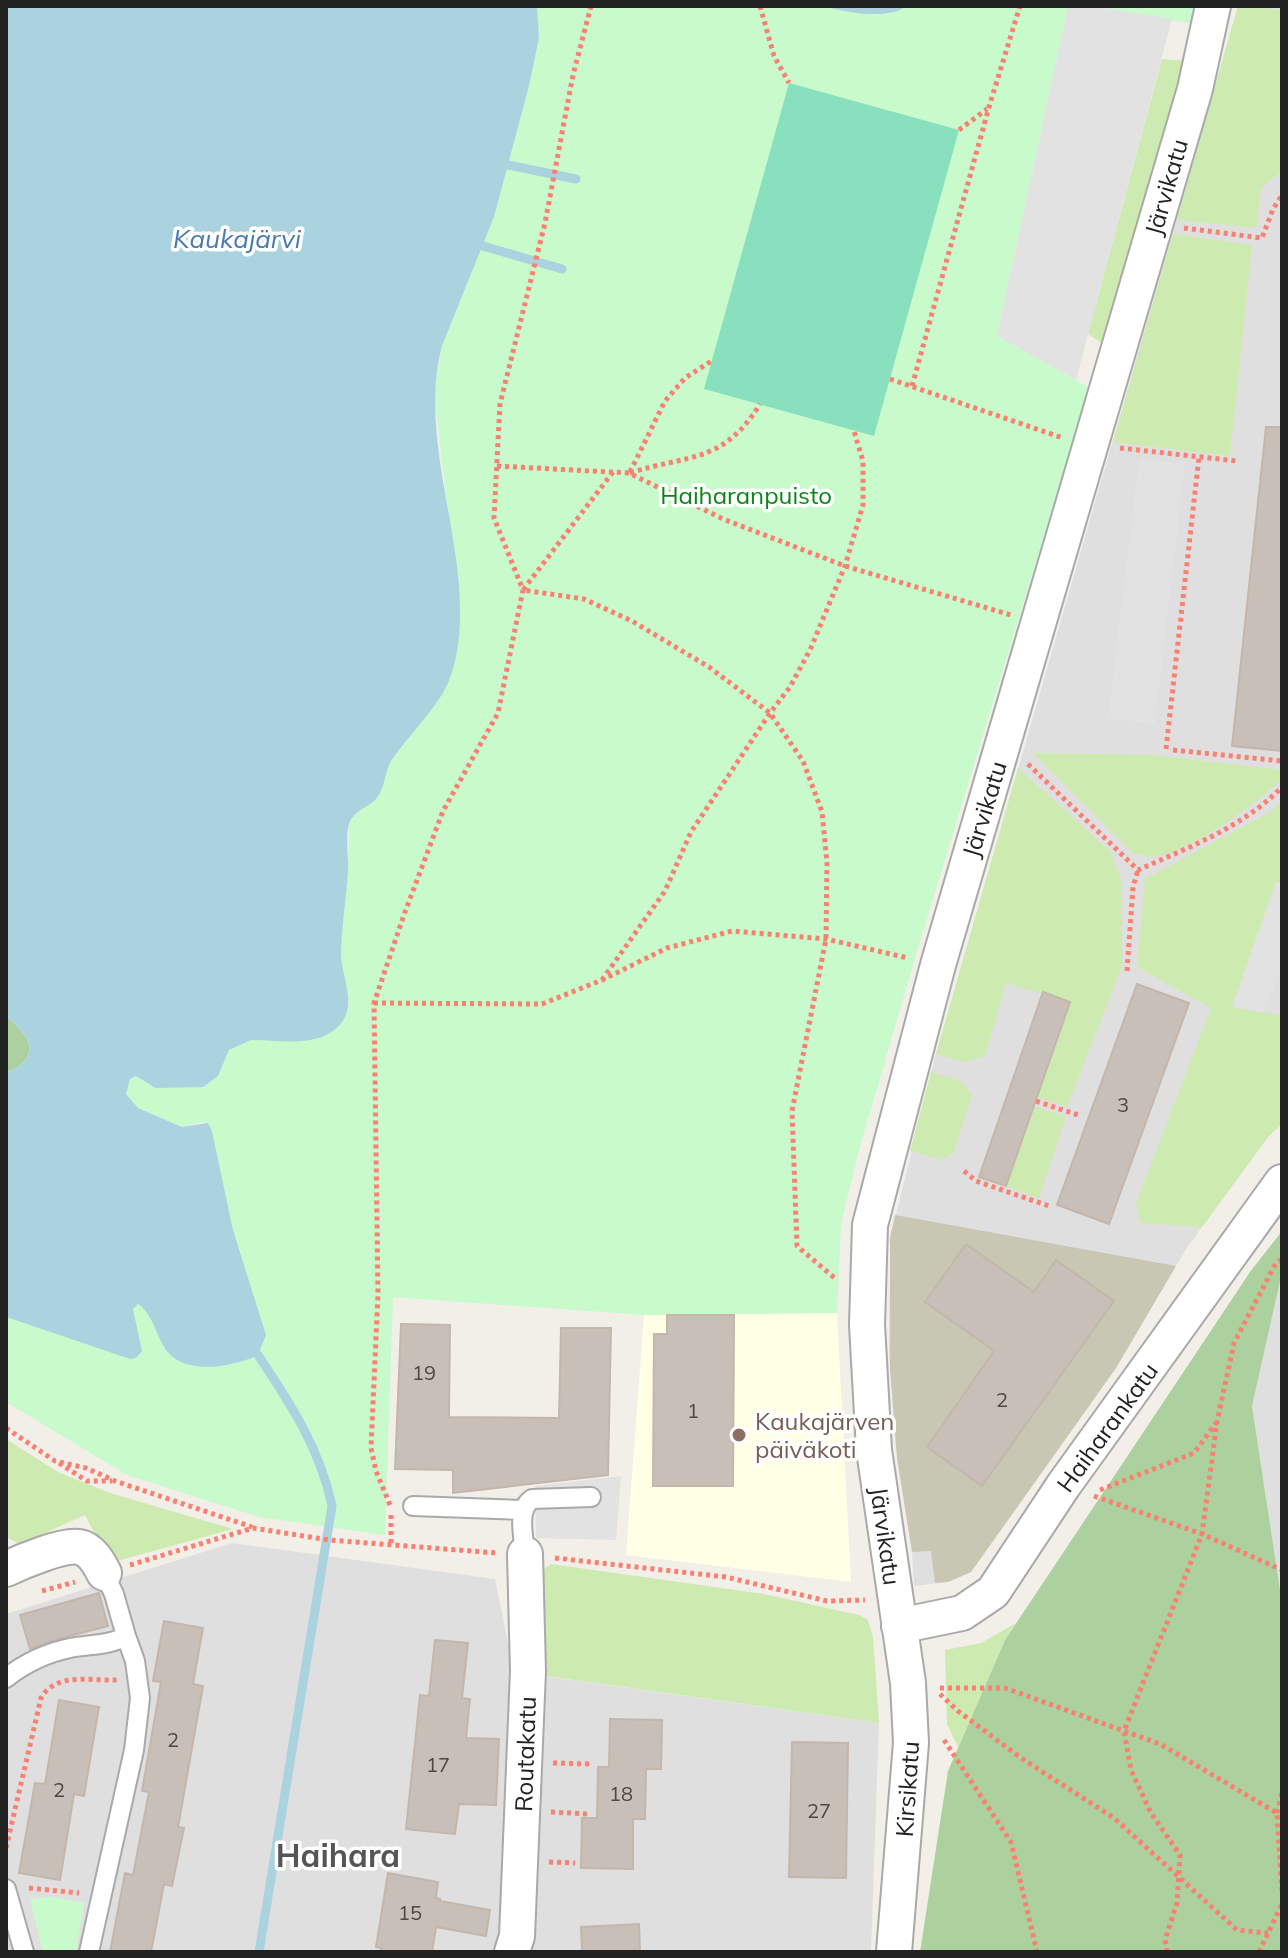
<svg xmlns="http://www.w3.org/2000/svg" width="1288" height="1958" font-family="Mulish,sans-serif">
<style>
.residential{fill:#e0dfdf}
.education{fill:#ffffe5}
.construction{fill:#c7c7b4}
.grass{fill:#cdebb0}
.forest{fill:#add19e}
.park{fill:#c8facc}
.pitch{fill:#88e0be}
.parking{fill:#e2e2e2}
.water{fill:#aad3df}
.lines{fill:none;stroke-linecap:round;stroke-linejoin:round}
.stream{stroke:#aad3df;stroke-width:9}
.building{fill:#c7bfb8;stroke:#c4b6ab;stroke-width:2}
.service-casing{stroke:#a9a9a9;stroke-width:22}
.minor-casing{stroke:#a9a9a9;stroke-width:38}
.path{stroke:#fa8072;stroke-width:5;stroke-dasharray:4 4;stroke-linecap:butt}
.service{stroke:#fff;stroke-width:18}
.minor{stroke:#fff;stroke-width:34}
.education-dot{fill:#8d6e63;stroke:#fff;stroke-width:3}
.labels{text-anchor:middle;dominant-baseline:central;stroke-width:7;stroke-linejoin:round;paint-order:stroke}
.number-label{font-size:20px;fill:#4b4948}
.street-label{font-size:24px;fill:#222;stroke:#fff}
.park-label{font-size:24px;fill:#0c8416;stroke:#fff}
.education-label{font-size:24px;fill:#785e54;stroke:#fff;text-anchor:start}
.water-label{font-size:26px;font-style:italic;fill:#4a7aab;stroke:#fff}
.district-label{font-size:32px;font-weight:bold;fill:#555;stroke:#fff}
</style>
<rect width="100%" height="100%" fill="#f2efe9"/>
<path class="residential" d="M 1238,6 L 1282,6 L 1282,1124 L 1268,1137 L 1186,1249 L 1116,1368 L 971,1572 L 948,1582 L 914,1586 L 912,1552 L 897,1458 L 889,1353 L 890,1238 L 936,1054 Z
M 1280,1272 L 1282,1272 L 1282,1603 L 1252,1406 Z
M 232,1543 L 495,1579 L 514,1672 L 879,1723 L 871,1952 L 6,1952 L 6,1614 Z"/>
<path class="education" d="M 837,1313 L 851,1582 L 626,1555 L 644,1315 Z"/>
<path class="construction" d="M 895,1215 L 1176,1266 L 1116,1368 L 971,1572 L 948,1582 L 935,1583 L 931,1551 L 912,1552 L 897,1458 L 890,1369 L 890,1238 Z"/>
<path class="grass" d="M 1238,6 L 1282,10 L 1282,171 L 1261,188 L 1256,228 L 1177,220 Z
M 1162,59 L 1186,61 L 1104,345 L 1088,334 Z
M 1173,234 L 1252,245 L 1230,456 L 1113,442 Z
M 1033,753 L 1152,755 L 1282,770 L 1282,779 C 1258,802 1185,856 1152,857 C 1146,857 1139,854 1133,853 Z
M 1018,768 L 1110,851 L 1122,882 L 1122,966 L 1067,1107 L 1037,1097 L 1070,1002 L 1006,983 L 985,1056 L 964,1062 L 936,1054 Z
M 1282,800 L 1282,884 L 1276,882 L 1233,1006 L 1279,1015 L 1282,1018 L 1282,1124 L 1268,1137 L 1202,1227 L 1140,1223 L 1136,1203 L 1211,1008 L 1137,967 L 1145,879 L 1272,811 Z
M 931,1072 L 961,1081 L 972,1095 L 954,1152 L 942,1160 L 910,1151 Z
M 1034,1106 L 1066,1117 L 1039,1198 L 1006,1186 Z
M 6,1439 L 58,1472 L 110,1493 L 233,1529 L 110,1563 L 85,1515 L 20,1544 L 6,1537 Z
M 551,1564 L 764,1594 L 859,1615 L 868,1620 L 873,1637 L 879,1723 L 538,1675 L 532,1577 Z
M 1016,1623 L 1005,1640 L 958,1747 L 947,1724 L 945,1650 L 981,1643 Z"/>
<path class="forest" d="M 6,1015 C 30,1038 44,1055 6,1073 Z
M 1282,1231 L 1282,1272 L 1252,1406 L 1282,1603 L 1282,1952 L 920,1952 L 948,1771 L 1005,1640 L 1250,1272 Z"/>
<path class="park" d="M 537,6 L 1068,6 L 997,335 L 1089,388 L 918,948 L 859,1150 L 841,1224 L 837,1313 L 644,1315 L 393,1297 L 385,1535 L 259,1517 L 127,1475 L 6,1402 L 6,1317 L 130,1359 L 142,1351 L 133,1309 L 135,1305 L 142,1305 L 145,1310 L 233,1230 L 212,1131 L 203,1122 L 182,1127 L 138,1108 L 126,1094 L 130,1079 L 136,1076 L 150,1086 L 203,1087 L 218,1076 L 229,1050 L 241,1043 L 349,1005 L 340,954 L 348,873 L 349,824 L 353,816 L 372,803 L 390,763 L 443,692 L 460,617 L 434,393 L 442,346 L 494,217 L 529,86 L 539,38 Z
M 1092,6 L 1198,6 L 1195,24 Z
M 53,1897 L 84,1903 L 76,1952 L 43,1952 L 30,1899 Z"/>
<path class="pitch" d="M 789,83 L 959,130 L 874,436 L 704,389 Z"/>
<path class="parking" d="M 1068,6 L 1092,6 L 1172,19 L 1076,380 L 997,336 Z
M 1139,459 L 1185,464 L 1155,724 L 1108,718 Z
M 1276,882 L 1282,884 L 1282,966 L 1264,1013 L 1232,1007 Z
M 621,1476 L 616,1540 L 536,1538 L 535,1486 Z"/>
<path class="water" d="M 6,6 L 537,6 L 539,38 L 529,86 L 494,217 L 442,346 C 419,433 462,530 460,617 C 460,641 455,673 443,693 C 428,717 407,738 391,761 C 385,772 385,784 379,795 C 372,807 353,810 349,824 C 345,838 349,858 348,873 C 346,899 342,925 341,951 C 340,974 357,1001 342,1022 C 322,1049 280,1040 251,1040 L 229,1050 L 218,1076 L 203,1087 L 155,1088 L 136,1076 L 130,1079 L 126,1094 L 138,1108 L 182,1127 L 208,1123 L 212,1131 L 233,1230 L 266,1335 L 258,1355 C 232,1367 182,1377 164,1347 C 156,1333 151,1312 138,1304 L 133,1309 L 142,1351 L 136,1358 L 130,1359 L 6,1317 L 6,1073 C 44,1055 30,1038 6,1015 Z
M 825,6 L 906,6 C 890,20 844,13 825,6 Z"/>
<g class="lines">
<path class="stream" d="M 508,165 L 576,179
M 483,246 L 562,269
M 258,1355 C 290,1403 320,1448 332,1506 L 259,1952"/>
</g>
<path class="building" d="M 1266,427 L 1282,427 L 1282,751 L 1232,746 Z
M 1137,984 L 1189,1003 L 1109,1224 L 1057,1205 Z
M 1043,992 L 1070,1002 L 1006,1186 L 979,1177 Z
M 966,1244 L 1034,1292 L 1056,1260 L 1114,1301 L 982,1486 L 927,1447 L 994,1351 L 925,1302 Z
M 667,1315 L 734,1315 L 733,1486 L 653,1486 L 654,1334 L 667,1334 Z
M 401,1324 L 450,1325 L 449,1417 L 559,1418 L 561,1328 L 611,1328 L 608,1475 L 453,1493 L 453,1470 L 395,1469 Z
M 99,1593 L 108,1626 L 58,1639 L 30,1649 L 20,1615 Z
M 164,1621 L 203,1628 L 193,1684 L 203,1686 L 178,1827 L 184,1828 L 172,1886 L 164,1884 L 151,1952 L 110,1952 L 125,1873 L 133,1875 L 149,1792 L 142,1791 L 161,1682 L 153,1681 Z
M 435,1640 L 468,1643 L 462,1698 L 470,1699 L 466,1738 L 499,1739 L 496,1805 L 459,1804 L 455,1834 L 406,1829 L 420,1695 L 429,1696 Z
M 59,1700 L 99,1707 L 84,1796 L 74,1794 L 60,1880 L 19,1873 L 35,1783 L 45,1784 Z
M 610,1719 L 662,1720 L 661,1769 L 646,1769 L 645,1819 L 633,1819 L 633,1869 L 581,1868 L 582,1818 L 597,1818 L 598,1767 L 609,1767 Z
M 792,1742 L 848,1743 L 846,1878 L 789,1877 Z
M 388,1873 L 438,1882 L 436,1898 L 440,1899 L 440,1901 L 490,1910 L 486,1936 L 436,1927 L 432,1952 L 381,1952 L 381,1948 L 376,1947 Z
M 639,1924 L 640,1952 L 582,1952 L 581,1927 Z"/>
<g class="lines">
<g class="service-casing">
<path id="service" d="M 413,1506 L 522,1510
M 525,1554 C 524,1537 516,1510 532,1499 L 591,1497
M 6,1678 C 25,1663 46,1653 70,1648 C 90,1644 108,1646 126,1636 L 114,1594 L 104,1573
M 6,1889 L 24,1952
M 89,1952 L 134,1750 L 140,1698 L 135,1661 L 126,1636"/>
</g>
<g class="minor-casing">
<path id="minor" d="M 6,1569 C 21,1562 63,1544 79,1547 C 91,1549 99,1563 104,1573
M 899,1626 L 962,1613 L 993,1592 L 1063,1486 L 1282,1182
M 512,1952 L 517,1936 L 528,1671 L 525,1554
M 894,1952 L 911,1743 L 908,1683 L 874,1450 L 867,1325 L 870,1225 L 938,965 L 1195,89 L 1213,6"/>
</g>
<path class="path" d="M 760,6 L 774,56 L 789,83
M 959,130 L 987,109
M 1184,228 L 1262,238 L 1273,209 L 1282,195
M 890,379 L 1063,438
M 912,386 L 989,107 L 1020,6
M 1120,448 L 1237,461
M 497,466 L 629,473 L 723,519 L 845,566 L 1011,615
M 613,472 L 523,590 L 584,599 L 632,621 L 709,667 L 770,713 L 803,761 L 822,812 L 827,863 L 826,939 L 792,1111 L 797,1246 L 837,1280
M 630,472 L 665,401 L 685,378 L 713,360
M 630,473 C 689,454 723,464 760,404
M 1166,749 L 1199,457
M 1173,750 L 1282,761
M 1028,764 L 1138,870 C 1189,847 1242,828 1282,787
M 1127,971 L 1133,887 L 1138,870
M 602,980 L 665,891 L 691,832 L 770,713 L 790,687 L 810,650 L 845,566 L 863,505 L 863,461 L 854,431
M 374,1003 L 542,1004 L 602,980 L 667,948 L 732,931 L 826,939 L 908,958
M 1036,1101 L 1078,1115
M 964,1171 L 976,1181 L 1049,1206
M 6,1428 L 55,1461 L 86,1468 L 115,1481 L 252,1527
M 59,1463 L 87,1481 L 112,1481
M 1100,1490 L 1194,1453 L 1216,1423
M 1094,1496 L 1202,1534 L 1282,1570
M 390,1505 L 376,1471 L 371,1448 L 378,1294 L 374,1003 L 405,912 L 443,811 L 498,713 L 523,590 L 494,518 L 500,404 L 545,223 L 573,75 L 591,6
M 391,1515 L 391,1546
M 555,1558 L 726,1577 L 827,1601 L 865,1600
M 130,1565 L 253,1528 L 329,1540 L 497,1553
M 42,1591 L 75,1582
M 940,1688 L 1005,1688 L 1124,1731 L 1160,1744 L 1277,1813 L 1282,1893
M 940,1694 L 958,1711 L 1021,1758 L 1114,1818 L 1237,1930 L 1268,1933
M 944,1740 L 1011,1842 L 1037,1952
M 553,1763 L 591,1764
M 551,1812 L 589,1814
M 1277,1813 L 1282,1792
M 6,1848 L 41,1698 C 56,1672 89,1681 117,1680
M 549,1862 L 575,1863
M 29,1888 L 79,1893
M 1167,1952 L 1165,1940 L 1177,1903 L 1180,1855 L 1151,1813 L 1131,1770 L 1124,1731 L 1202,1534 L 1217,1422 L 1234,1343 L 1276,1263 L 1282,1259
M 1259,1952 L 1282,1904"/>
<use href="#service" class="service"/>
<use href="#minor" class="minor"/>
</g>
<circle class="education-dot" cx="739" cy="1435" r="8"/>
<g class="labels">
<g class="number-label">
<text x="1123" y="1104">3</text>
<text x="424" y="1372">19</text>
<text x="1002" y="1399">2</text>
<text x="693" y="1410">1</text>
<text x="173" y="1739">2</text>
<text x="438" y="1764">17</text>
<text x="59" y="1789">2</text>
<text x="621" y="1793">18</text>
<text x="819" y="1810">27</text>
<text x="410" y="1912">15</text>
</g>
<g class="street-label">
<text transform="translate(1166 187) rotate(-74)">Järvikatu</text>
<text transform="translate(984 809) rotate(-73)">Järvikatu</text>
<text transform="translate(1107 1427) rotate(-54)">Haiharankatu</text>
<text transform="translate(886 1536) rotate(82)">Järvikatu</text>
<text transform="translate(525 1754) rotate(-88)">Routakatu</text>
<text transform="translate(907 1789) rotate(-86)">Kirsikatu</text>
</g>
<g class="park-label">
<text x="746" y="495">Haiharanpuisto</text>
</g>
<g class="education-label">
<text x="755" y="1421">Kaukajärven<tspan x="755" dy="28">päiväkoti</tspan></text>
</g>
<g class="water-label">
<text x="237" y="238">Kaukajärvi</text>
</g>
<g class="district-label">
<text x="338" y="1855">Haihara</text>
</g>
</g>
<rect width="1288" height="1958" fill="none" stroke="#222222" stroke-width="16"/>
</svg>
